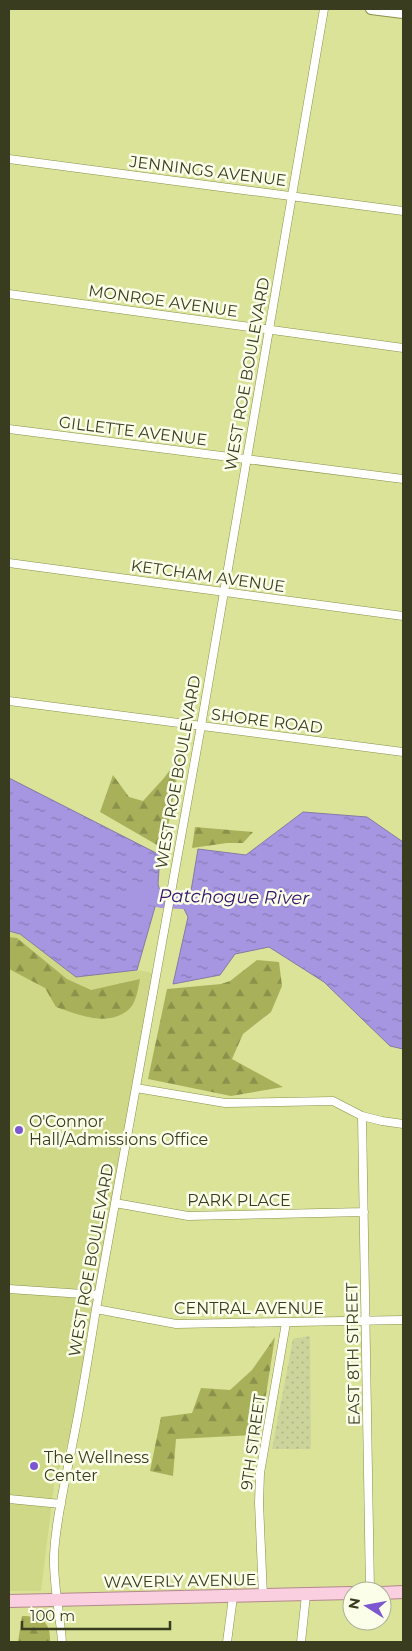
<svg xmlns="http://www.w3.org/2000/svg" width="412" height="1651" font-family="Montserrat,sans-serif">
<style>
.built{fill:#cfd886}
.grass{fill:url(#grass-dots)}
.forest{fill:url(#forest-firs)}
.water{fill:url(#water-ripples);stroke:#857aa6}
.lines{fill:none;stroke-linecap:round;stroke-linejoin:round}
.river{stroke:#a695e1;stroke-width:18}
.minor-casing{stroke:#8a9149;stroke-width:9}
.tertiary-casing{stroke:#8a9149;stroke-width:12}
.primary-casing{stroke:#b4888f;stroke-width:14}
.minor{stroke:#fff;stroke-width:8}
.tertiary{stroke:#fff;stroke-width:10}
.primary{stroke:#fad0e0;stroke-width:12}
.poi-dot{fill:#7d57d1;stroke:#fbffe9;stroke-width:2}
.labels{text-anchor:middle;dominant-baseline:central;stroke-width:5;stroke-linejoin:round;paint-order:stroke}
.street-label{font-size:16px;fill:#393c1e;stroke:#fbffe9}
.poi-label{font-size:16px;fill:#393c1e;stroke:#fbffe9;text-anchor:start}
.water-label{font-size:18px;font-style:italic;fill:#36136d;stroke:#fbffe9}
</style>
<defs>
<pattern id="grass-dots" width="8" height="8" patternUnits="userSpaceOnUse" patternTransform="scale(1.25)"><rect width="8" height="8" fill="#ccd49c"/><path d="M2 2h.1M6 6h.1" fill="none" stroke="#b0b786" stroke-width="1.8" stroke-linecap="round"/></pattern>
<pattern id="forest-firs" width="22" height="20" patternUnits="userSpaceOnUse" patternTransform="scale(1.25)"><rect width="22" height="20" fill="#a8b15a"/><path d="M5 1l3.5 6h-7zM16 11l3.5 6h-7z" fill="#8a914a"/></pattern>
<pattern id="water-ripples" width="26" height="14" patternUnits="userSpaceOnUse" patternTransform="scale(1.25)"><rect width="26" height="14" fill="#a695e1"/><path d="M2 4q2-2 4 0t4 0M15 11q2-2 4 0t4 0" fill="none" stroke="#887bb6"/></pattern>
</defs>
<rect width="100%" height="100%" fill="#dae398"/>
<path class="built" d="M 9,931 L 20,934 L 76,977 L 137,970 L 149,972 L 155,975 L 80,1406 L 54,1485 L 41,1591 L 9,1591 Z"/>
<path class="grass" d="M 310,1336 L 311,1449 L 272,1449 L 293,1339 Z"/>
<path class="forest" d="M 181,755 L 164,849 L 100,812 L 113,775 L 129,797 L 143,801 L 164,778 Z
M 195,827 L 253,832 L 243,843 L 227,843 L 192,848 Z
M 9,937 L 17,938 L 67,979 L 91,990 L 140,979 C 138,989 136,1005 127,1011 C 106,1027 77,1014 56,1007 L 45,988 L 9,969 Z
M 257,960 L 279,962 L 282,986 L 271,1012 L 243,1034 L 232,1059 L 283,1087 L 231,1096 L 148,1079 L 167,989 L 221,984 L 230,981 Z
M 275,1337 L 263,1414 L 254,1435 L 176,1439 L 173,1476 L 150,1471 L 161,1417 L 192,1413 L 201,1388 L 230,1390 L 252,1370 Z
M 22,1616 C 41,1616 51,1621 50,1642 L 18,1642 Z"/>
<path class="water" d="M 9,778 L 160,855 L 158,884 L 162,899 L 155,907 L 137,970 L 76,977 L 20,934 L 9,931 Z
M 303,812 L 367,817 L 403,842 L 403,1049 L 390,1046 L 324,982 L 269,947 L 235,954 L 220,975 L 173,984 L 188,917 L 180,901 L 191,891 L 198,849 L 246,855 Z"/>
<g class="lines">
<path class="river" d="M 139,893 L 162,899 L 202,901"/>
<g class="minor-casing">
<path id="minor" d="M 9,159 L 403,211
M 9,294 L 403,348
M 9,429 L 403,479
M 9,563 L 403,616
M 9,701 L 403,752
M 136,1088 L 225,1103 L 333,1101 L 362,1116 L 382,1121 L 403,1124
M 362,1116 L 370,1591
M 115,1203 L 188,1216 L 364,1212
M 9,1289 L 98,1295
M 96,1309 L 176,1324 L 403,1320
M 9,1499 L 61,1504
M 263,1596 L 259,1503 L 260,1473 L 286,1323
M 62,1642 C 60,1613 53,1584 54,1555 C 56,1517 66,1479 73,1441 C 82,1397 89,1353 96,1309 L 201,726 L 324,9
M 227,1642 L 233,1597
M 301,1642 L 306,1595"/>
</g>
<g class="tertiary-casing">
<path id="tertiary" d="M 371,9 L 403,13"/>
</g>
<g class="primary-casing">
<path id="primary" d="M 382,1593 L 403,1592
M 9,1601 L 352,1593"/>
</g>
<use href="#minor" class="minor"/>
<use href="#tertiary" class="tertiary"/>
<use href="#primary" class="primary"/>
</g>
<g class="poi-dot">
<circle cx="19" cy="1130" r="5"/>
<circle cx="34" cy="1466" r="5"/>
</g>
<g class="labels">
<g class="street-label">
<text transform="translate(208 171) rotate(7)">JENNINGS AVENUE</text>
<text transform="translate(163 301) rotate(8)">MONROE AVENUE</text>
<text transform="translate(247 374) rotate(-80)">WEST ROE BOULEVARD</text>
<text transform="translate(133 431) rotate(7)">GILLETTE AVENUE</text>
<text transform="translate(208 576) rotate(8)">KETCHAM AVENUE</text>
<text transform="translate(267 721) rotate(7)">SHORE ROAD</text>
<text transform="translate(178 772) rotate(-80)">WEST ROE BOULEVARD</text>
<text x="239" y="1200">PARK PLACE</text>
<text transform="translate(91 1260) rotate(-80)">WEST ROE BOULEVARD</text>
<text x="249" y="1308">CENTRAL AVENUE</text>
<text transform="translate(353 1354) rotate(-91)">EAST 8TH STREET</text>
<text transform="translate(253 1442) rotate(-82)">9TH STREET</text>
<text transform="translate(180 1581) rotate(-1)">WAVERLY AVENUE</text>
</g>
<g class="poi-label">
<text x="29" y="1121">O'Connor<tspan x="29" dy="18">Hall/Admissions Office</tspan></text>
<text x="44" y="1457">The Wellness<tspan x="44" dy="18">Center</tspan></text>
</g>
<g class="water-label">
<text transform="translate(234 897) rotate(1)">Patchogue River</text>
</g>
</g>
<rect width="412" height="1651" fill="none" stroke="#393c1e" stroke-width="20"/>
<g transform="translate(367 1606) rotate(281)"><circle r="24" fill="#fbffe9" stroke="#adb198"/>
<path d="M0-4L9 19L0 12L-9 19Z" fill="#7d57d1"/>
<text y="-8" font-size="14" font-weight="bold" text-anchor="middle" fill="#393c1e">N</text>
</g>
<path d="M22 1621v8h148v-8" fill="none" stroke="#393c1e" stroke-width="2.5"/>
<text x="30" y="1621" font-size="15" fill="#393c1e" stroke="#fbffe9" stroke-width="4" paint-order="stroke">100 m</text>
</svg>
